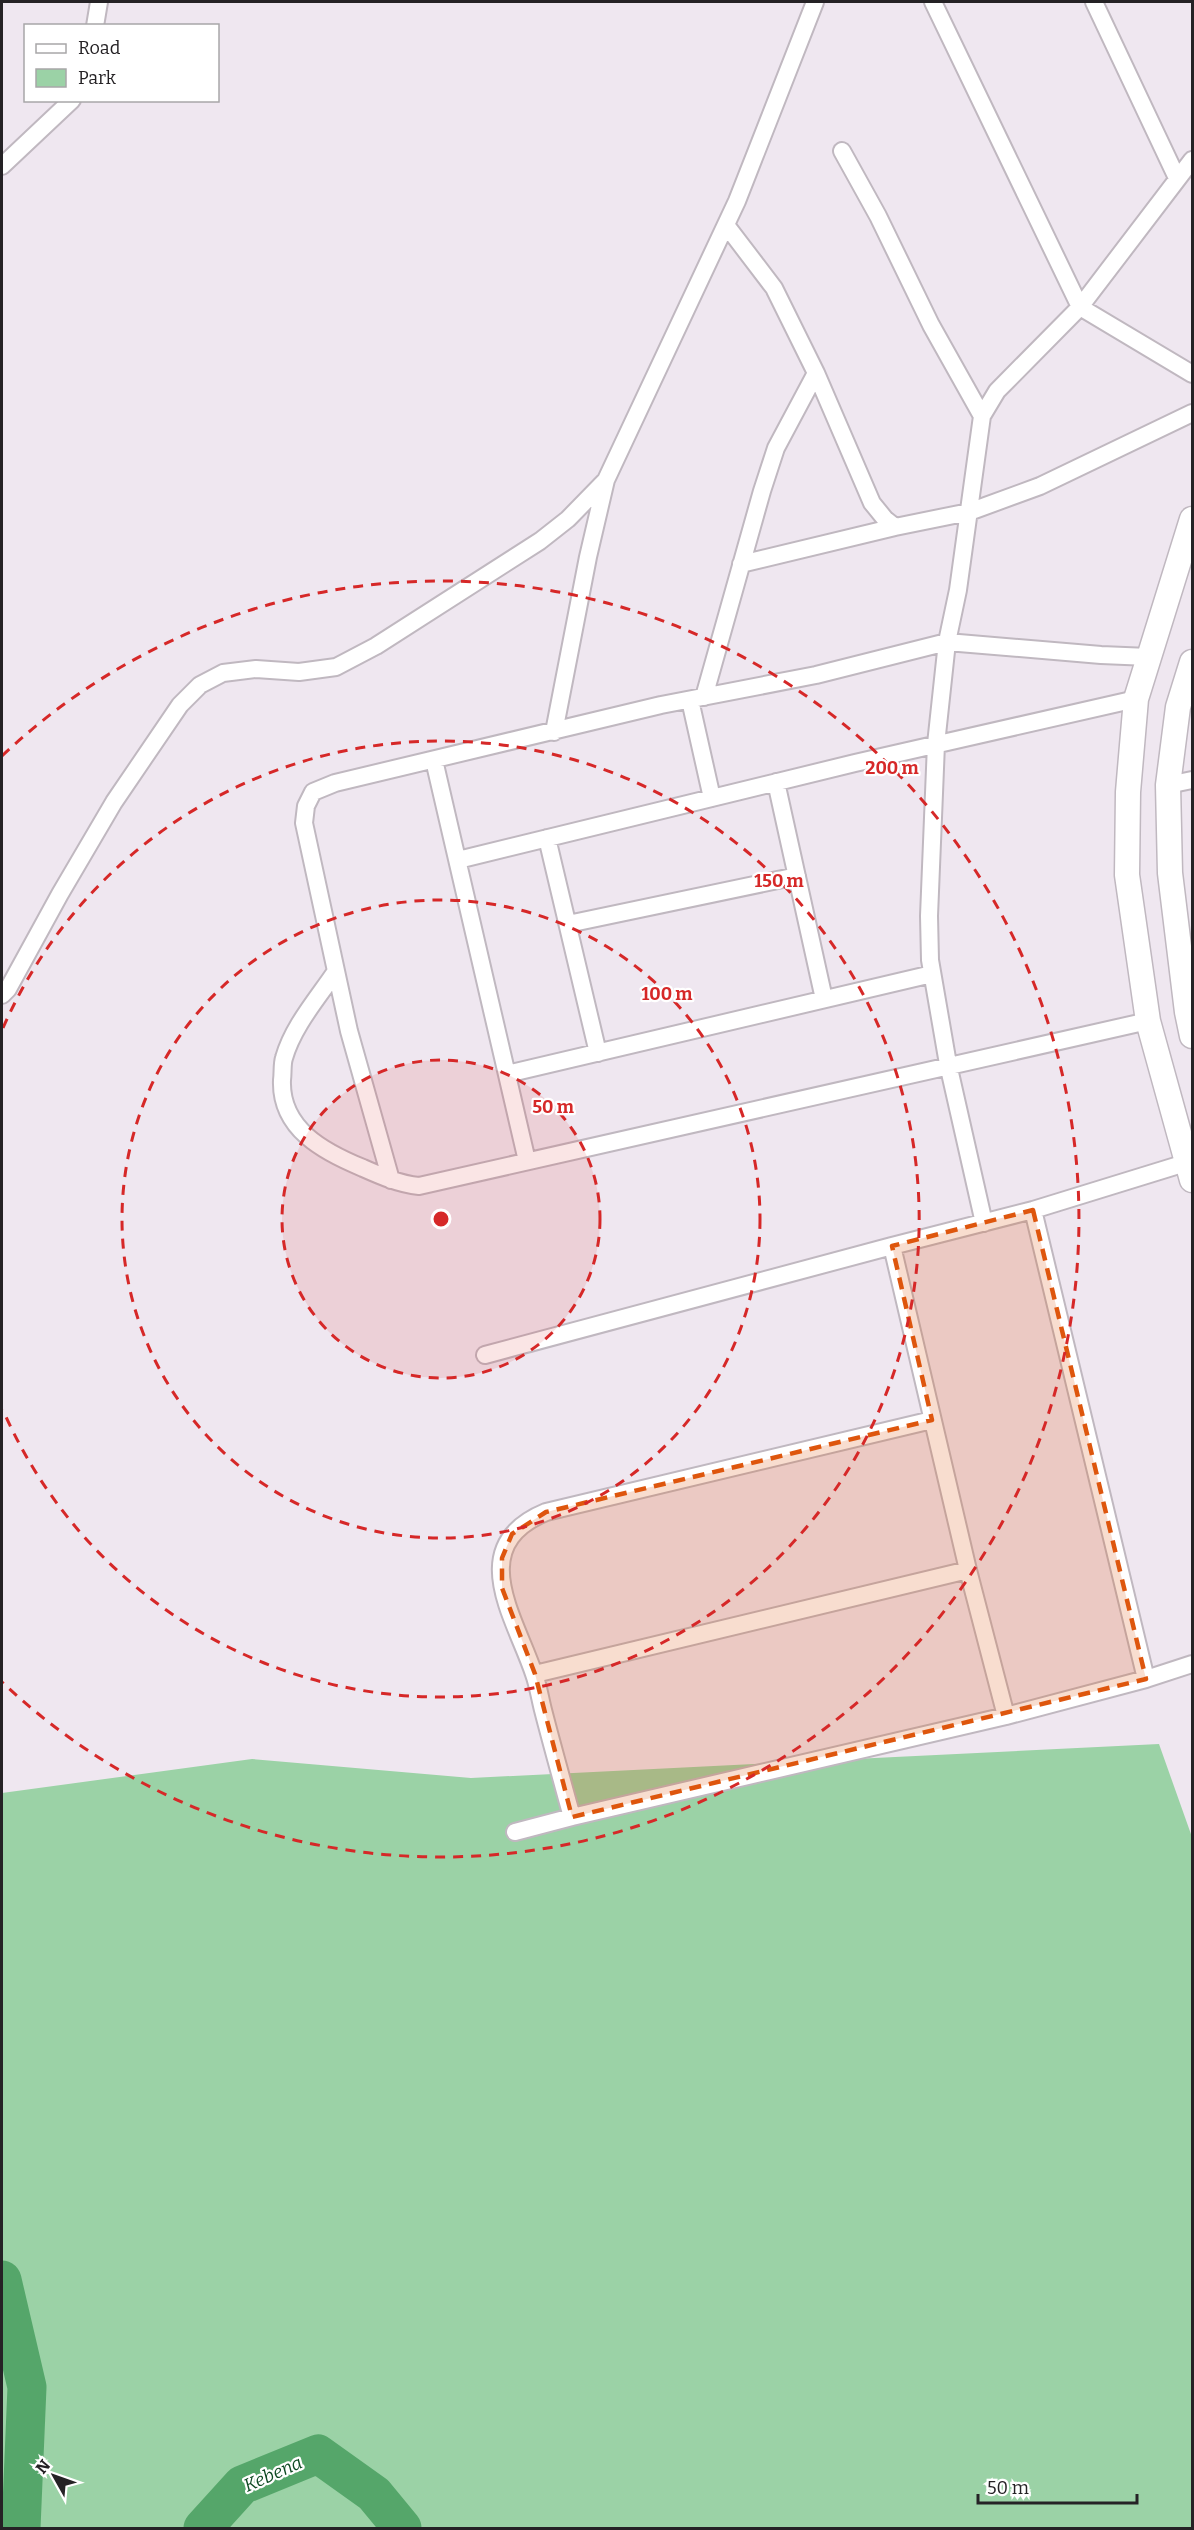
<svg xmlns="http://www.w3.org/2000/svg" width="1194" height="2530" font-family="Bitter,serif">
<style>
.green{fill:#9bd2a6}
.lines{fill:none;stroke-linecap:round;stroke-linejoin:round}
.river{stroke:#55a66a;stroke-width:39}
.street-casing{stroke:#c0b8c0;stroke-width:20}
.secondary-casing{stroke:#c0b8c0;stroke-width:27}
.street{stroke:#fff;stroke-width:16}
.secondary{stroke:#fff;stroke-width:24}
.marked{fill:#de560d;fill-opacity:0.2;stroke:#de560d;stroke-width:4.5;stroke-dasharray:12 8;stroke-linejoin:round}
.ring{fill:none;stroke:#d62828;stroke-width:3;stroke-dasharray:10 8}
.labels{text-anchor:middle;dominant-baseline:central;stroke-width:4.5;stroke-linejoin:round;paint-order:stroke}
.water-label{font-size:18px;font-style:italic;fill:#0e4a23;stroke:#fff}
.centre{fill:#d62828;stroke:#fff;stroke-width:3}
.ring-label{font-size:18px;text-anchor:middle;font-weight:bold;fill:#d62828;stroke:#fff;stroke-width:4.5;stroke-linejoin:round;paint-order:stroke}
</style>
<rect width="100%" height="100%" fill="#efe7f0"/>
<path class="green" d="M 1159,1744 L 1192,1837 L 1192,2528 L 2,2528 L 2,1793 L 252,1759 L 471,1778 Z"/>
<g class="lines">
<path class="river" d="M 2,2280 L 27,2387 L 21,2528
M 203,2528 L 242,2485 L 318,2454 L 374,2494 L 402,2528"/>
<g class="street-casing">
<path id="street" d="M 933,2 L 1080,307 L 1192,374
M 1094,2 L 1177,178
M 95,26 L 99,2
M 842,151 L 878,216 L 931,325 L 982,416
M 2,166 L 72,100
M 726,225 L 774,288 L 816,373 L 872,503 L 885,519 L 895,527
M 741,564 L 895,527 L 969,512 L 1040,486 L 1192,413
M 704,697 L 762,491 L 776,448 L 816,373
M 690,700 L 712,798
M 554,732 L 588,557 L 606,480 L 737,201 L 815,2
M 434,760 L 527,1161
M 776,782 L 824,999
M 1168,785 L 1192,780
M 547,838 L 598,1053
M 458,860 L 855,763 L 1136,699
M 568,924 L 797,876
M 336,971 C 318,998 293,1026 284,1058 C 282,1064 283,1073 282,1080 C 280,1129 324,1152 363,1168 C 381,1176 399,1184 419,1186 L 1148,1021
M 2,995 L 8,989 L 60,894 L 114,802 L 180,705 L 200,685 L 223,673 L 256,669 L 299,672 L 336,667 L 376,646 L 540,541 L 568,519 L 606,480
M 507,1074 L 932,974
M 391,1180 L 349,1031 L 304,823 L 306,806 L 313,792 L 335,783 L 661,705 L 816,675 L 947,642 L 1101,655 L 1149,657
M 1033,1210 L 1146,1679
M 984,1223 L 948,1064 L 930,960 L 929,916 L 936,744 L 947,642 L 958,590 L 982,416 L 997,391 L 1080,307 L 1192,160
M 485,1355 L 892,1246
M 535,1674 L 968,1570
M 1006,1716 L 968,1570 L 892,1246 L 1033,1210 L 1192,1161
M 572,1817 C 562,1781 552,1745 543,1710 C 540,1698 538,1685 534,1674 C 515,1617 464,1546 546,1512 L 932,1420
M 515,1832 L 572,1817 L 1006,1716 L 1146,1679 L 1192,1664"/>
</g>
<g class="secondary-casing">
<path id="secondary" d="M 1192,519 L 1136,699 L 1128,792 L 1127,875 L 1148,1021 L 1192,1180
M 1192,662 L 1178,707 L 1168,785 L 1170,873 L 1187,1012 L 1192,1036"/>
</g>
<use href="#street" class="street"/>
<use href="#secondary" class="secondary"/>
</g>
<path class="marked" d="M 1033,1210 L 1146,1679 L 572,1817 L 535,1674 L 502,1588 L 502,1558 L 512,1534 L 546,1512 L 932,1420 L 892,1246 Z"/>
<circle cx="441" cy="1219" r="159" fill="#d62828" fill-opacity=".12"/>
<g class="ring">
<circle cx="441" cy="1219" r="159"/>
<circle cx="441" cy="1219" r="319"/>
<path d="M3 1028A478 478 0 1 1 3 1410"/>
<path d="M2 756A638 638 0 1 1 2 1682"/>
</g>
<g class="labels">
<g class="water-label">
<text transform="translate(273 2474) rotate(-24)">Kebena</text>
</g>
</g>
<circle cx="441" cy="1219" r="9" class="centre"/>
<g class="ring-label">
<text x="892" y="774">200 m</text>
<text x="779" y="887">150 m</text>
<text x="667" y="1000">100 m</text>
<text x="553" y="1113">50 m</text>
</g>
<rect width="1194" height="2530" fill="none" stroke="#252225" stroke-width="6"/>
<rect x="24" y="24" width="195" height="78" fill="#ffffff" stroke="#a8a7a8" stroke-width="1.5"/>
<rect x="36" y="44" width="30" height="9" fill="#ffffff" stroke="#a8a7a8" stroke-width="1.5"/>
<text x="78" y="54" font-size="18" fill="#252225">Road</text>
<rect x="36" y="69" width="30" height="18" fill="#9bd2a6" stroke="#a8a7a8" stroke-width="1.5"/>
<text x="78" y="84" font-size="18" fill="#252225">Park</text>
<g transform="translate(54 2476) rotate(310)" stroke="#ffffff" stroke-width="4.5" paint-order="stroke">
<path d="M0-4.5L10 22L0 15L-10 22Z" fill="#252225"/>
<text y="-9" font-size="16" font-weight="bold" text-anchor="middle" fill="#252225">N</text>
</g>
<path d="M978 2494v9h159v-9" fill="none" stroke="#252225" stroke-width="3"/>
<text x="987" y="2494" font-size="18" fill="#252225" stroke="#ffffff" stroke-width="4.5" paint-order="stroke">50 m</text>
</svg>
